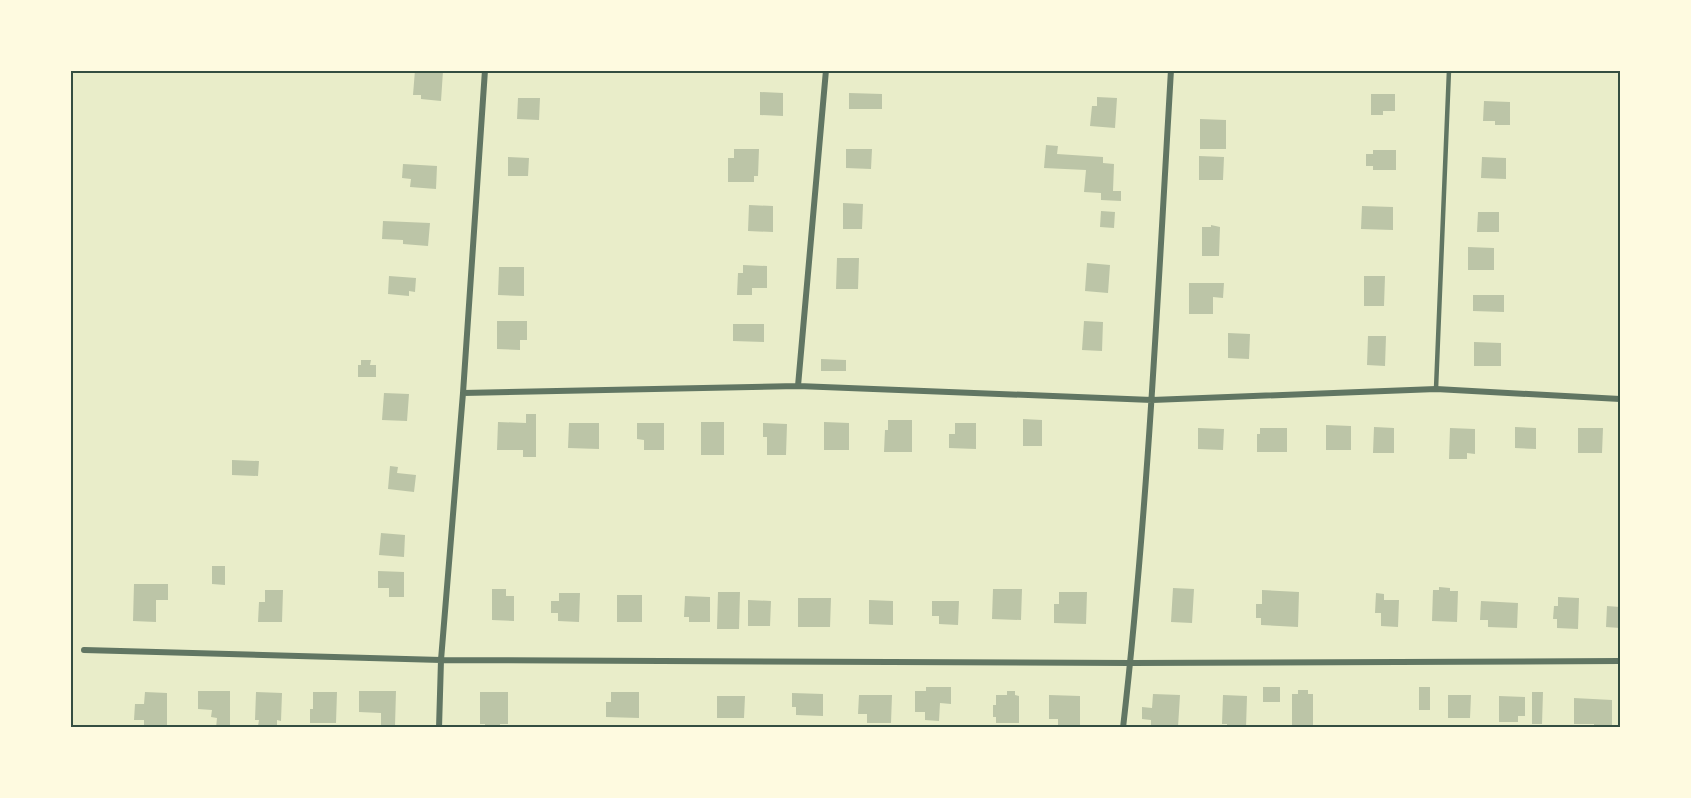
<svg xmlns="http://www.w3.org/2000/svg" width="1691" height="798" font-family="Commissioner,sans-serif">
<style>
.building{fill:#bcc5a7}
.lines{fill:none;stroke-linecap:round;stroke-linejoin:round}
.service{stroke:#617663;stroke-width:4.5}
.minor{stroke:#617663;stroke-width:6}
.neatline{fill:none;stroke:#344e41;stroke-width:2}
</style>
<rect width="100%" height="100%" fill="#e9edc9"/>
<path class="building" d="M 415,70 L 443,71 L 441,101 L 421,99 L 421,95 L 413,95 Z
M 760,92 L 783,93 L 783,116 L 760,115 Z
M 849,93 L 882,94 L 882,109 L 849,109 Z
M 1371,94 L 1395,94 L 1395,111 L 1383,111 L 1383,115 L 1371,115 Z
M 1097,97 L 1117,98 L 1115,128 L 1090,126 L 1092,106 L 1097,106 Z
M 518,98 L 540,98 L 539,120 L 517,119 Z
M 1484,101 L 1510,102 L 1510,125 L 1495,125 L 1495,121 L 1483,121 Z
M 1200,119 L 1226,120 L 1226,149 L 1200,149 Z
M 1046,145 L 1058,146 L 1057,154 L 1103,157 L 1103,163 L 1114,164 L 1113,191 L 1121,191 L 1121,201 L 1101,200 L 1101,193 L 1084,192 L 1086,170 L 1044,168 Z
M 734,149 L 759,149 L 758,176 L 754,176 L 754,182 L 728,182 L 728,158 L 734,158 Z
M 846,149 L 872,149 L 871,169 L 846,168 Z
M 1373,150 L 1396,150 L 1396,170 L 1373,170 L 1373,166 L 1366,166 L 1366,154 L 1373,154 Z
M 1199,156 L 1224,157 L 1223,180 L 1199,180 Z
M 508,157 L 529,158 L 528,176 L 508,176 Z
M 1482,157 L 1506,158 L 1506,179 L 1481,178 Z
M 403,164 L 437,166 L 436,189 L 410,187 L 411,179 L 402,178 Z
M 843,203 L 863,204 L 862,229 L 843,229 Z
M 749,205 L 773,206 L 773,232 L 748,231 Z
M 1362,206 L 1393,207 L 1393,230 L 1361,229 Z
M 1101,211 L 1115,212 L 1114,228 L 1100,227 Z
M 1478,212 L 1499,212 L 1499,232 L 1477,232 Z
M 383,221 L 430,223 L 428,246 L 403,244 L 403,240 L 382,239 Z
M 1211,225 L 1220,227 L 1219,256 L 1202,256 L 1202,227 L 1211,227 Z
M 1468,247 L 1494,248 L 1494,270 L 1468,270 Z
M 837,258 L 859,258 L 858,289 L 836,289 Z
M 1087,263 L 1110,265 L 1108,293 L 1085,291 Z
M 743,265 L 767,266 L 767,288 L 752,288 L 752,295 L 737,295 L 738,273 L 743,273 Z
M 499,267 L 524,267 L 524,296 L 498,295 Z
M 389,276 L 416,278 L 415,292 L 409,291 L 409,296 L 388,294 Z
M 1364,276 L 1385,276 L 1384,306 L 1364,306 Z
M 1189,283 L 1224,283 L 1223,298 L 1213,297 L 1213,314 L 1189,314 Z
M 1473,295 L 1504,295 L 1504,312 L 1473,311 Z
M 497,321 L 527,321 L 527,340 L 520,340 L 520,350 L 497,349 Z
M 1084,321 L 1103,322 L 1102,351 L 1082,350 Z
M 733,324 L 764,324 L 764,342 L 733,341 Z
M 1228,333 L 1250,334 L 1249,359 L 1228,358 Z
M 1368,336 L 1386,336 L 1385,366 L 1367,365 Z
M 1474,342 L 1501,343 L 1501,366 L 1474,366 Z
M 821,359 L 846,360 L 846,371 L 821,371 Z
M 361,360 L 371,360 L 370,365 L 376,365 L 376,377 L 358,377 L 358,365 L 361,365 Z
M 384,393 L 409,394 L 407,421 L 382,420 Z
M 526,414 L 536,414 L 536,457 L 523,457 L 523,450 L 497,450 L 498,422 L 526,423 Z
M 1023,419 L 1042,420 L 1042,446 L 1023,446 Z
M 888,420 L 912,420 L 912,452 L 884,452 L 885,430 L 888,430 Z
M 701,422 L 724,422 L 724,455 L 701,455 Z
M 824,422 L 849,423 L 849,450 L 824,450 Z
M 569,423 L 599,423 L 599,449 L 568,448 Z
M 637,423 L 664,423 L 664,450 L 644,450 L 644,440 L 637,439 Z
M 763,423 L 787,424 L 786,455 L 767,455 L 767,437 L 763,437 Z
M 955,423 L 976,423 L 976,449 L 949,448 L 949,434 L 955,434 Z
M 1326,425 L 1351,426 L 1351,450 L 1326,450 Z
M 1374,427 L 1394,428 L 1394,453 L 1373,453 Z
M 1515,427 L 1536,428 L 1536,449 L 1515,448 Z
M 1198,428 L 1224,429 L 1223,450 L 1198,449 Z
M 1260,428 L 1287,428 L 1287,452 L 1257,452 L 1257,434 L 1260,434 Z
M 1450,428 L 1475,429 L 1475,454 L 1467,453 L 1467,459 L 1449,459 Z
M 1578,428 L 1603,428 L 1602,453 L 1578,453 Z
M 232,460 L 259,461 L 258,476 L 232,475 Z
M 390,466 L 398,467 L 397,473 L 416,475 L 414,492 L 388,489 Z
M 381,533 L 405,535 L 404,557 L 379,555 Z
M 212,566 L 225,566 L 225,585 L 212,584 Z
M 378,571 L 404,572 L 404,597 L 389,597 L 389,588 L 378,588 Z
M 134,584 L 168,584 L 168,600 L 156,600 L 156,622 L 133,621 Z
M 1439,587 L 1450,588 L 1450,591 L 1458,591 L 1457,622 L 1432,621 L 1433,590 L 1439,590 Z
M 1173,588 L 1194,589 L 1192,623 L 1171,622 Z
M 492,589 L 506,589 L 506,596 L 514,596 L 514,621 L 492,620 Z
M 993,589 L 1022,589 L 1021,620 L 992,619 Z
M 265,590 L 283,590 L 282,622 L 258,622 L 259,602 L 265,602 Z
M 1262,590 L 1299,592 L 1298,627 L 1261,625 L 1261,618 L 1256,618 L 1256,604 L 1262,604 Z
M 718,592 L 740,592 L 739,629 L 717,629 Z
M 1059,592 L 1087,592 L 1086,624 L 1054,623 L 1054,604 L 1059,604 Z
M 559,593 L 580,593 L 579,622 L 558,621 L 558,613 L 551,613 L 551,601 L 559,601 Z
M 1376,593 L 1384,594 L 1384,600 L 1399,600 L 1398,627 L 1381,626 L 1381,613 L 1375,613 Z
M 617,595 L 642,595 L 642,622 L 617,622 Z
M 685,596 L 710,597 L 710,622 L 689,622 L 689,617 L 684,617 Z
M 1558,597 L 1579,598 L 1578,629 L 1557,628 L 1557,619 L 1553,619 L 1554,606 L 1558,606 Z
M 798,598 L 831,598 L 830,627 L 798,627 Z
M 748,600 L 771,601 L 770,626 L 748,626 Z
M 869,600 L 893,601 L 893,625 L 869,624 Z
M 932,601 L 959,601 L 958,625 L 939,624 L 939,616 L 932,616 Z
M 1481,601 L 1518,603 L 1517,628 L 1488,627 L 1488,620 L 1480,620 Z
M 1607,606 L 1620,607 L 1620,628 L 1606,627 Z
M 926,687 L 951,687 L 951,704 L 940,703 L 939,721 L 925,720 L 925,712 L 915,712 L 915,691 L 926,691 Z
M 1263,687 L 1280,687 L 1280,702 L 1263,702 Z
M 1419,687 L 1430,687 L 1430,710 L 1419,710 Z
M 1298,690 L 1308,690 L 1308,694 L 1313,694 L 1313,728 L 1292,728 L 1292,694 L 1298,694 Z
M 198,691 L 230,691 L 230,728 L 216,728 L 217,718 L 211,717 L 212,710 L 198,709 Z
M 359,691 L 396,691 L 395,726 L 381,726 L 381,713 L 359,712 Z
M 1007,691 L 1015,691 L 1015,695 L 1019,696 L 1019,723 L 996,723 L 996,717 L 993,717 L 993,705 L 996,705 L 996,695 L 1007,695 Z
M 145,692 L 167,693 L 167,728 L 144,728 L 144,720 L 134,720 L 135,704 L 144,704 Z
M 256,692 L 282,693 L 281,721 L 277,720 L 277,726 L 258,726 L 259,720 L 255,720 Z
M 313,692 L 337,692 L 336,723 L 310,723 L 310,709 L 313,709 Z
M 480,692 L 508,692 L 508,724 L 500,724 L 500,728 L 485,728 L 485,724 L 480,724 Z
M 611,692 L 639,692 L 639,718 L 606,717 L 606,702 L 611,702 Z
M 1532,692 L 1543,692 L 1542,724 L 1532,724 Z
M 792,693 L 823,694 L 823,716 L 796,715 L 796,707 L 792,707 Z
M 1153,694 L 1180,695 L 1178,727 L 1151,725 L 1151,720 L 1142,719 L 1142,707 L 1152,708 Z
M 859,695 L 892,695 L 891,723 L 867,723 L 867,714 L 858,714 Z
M 1049,695 L 1080,696 L 1080,727 L 1058,726 L 1058,719 L 1049,719 Z
M 1223,695 L 1247,696 L 1246,728 L 1227,728 L 1227,724 L 1222,724 Z
M 1448,695 L 1471,695 L 1470,718 L 1448,718 Z
M 717,696 L 745,696 L 744,718 L 717,718 Z
M 1499,696 L 1525,697 L 1525,716 L 1518,716 L 1518,722 L 1499,722 Z
M 1574,698 L 1612,700 L 1612,725 L 1594,728 L 1594,724 L 1574,724 Z"/>
<g class="lines">
<path class="service" d="M 1436,389 L 1449,70"/>
<path class="minor" d="M 798,386 L 826,70
M 463,393 L 798,386 L 1152,400 L 1436,389 L 1620,399
M 84,650 L 441,660 L 1131,663 L 1620,661
M 439,728 L 441,660 L 463,393 L 485,70
M 1123,728 C 1148,509 1158,290 1171,70"/>
</g>
<rect width="1691" height="798" fill="none" stroke="#fefae0" stroke-width="144"/>
<rect x="72" y="72" width="1547" height="654" class="neatline"/>
</svg>
